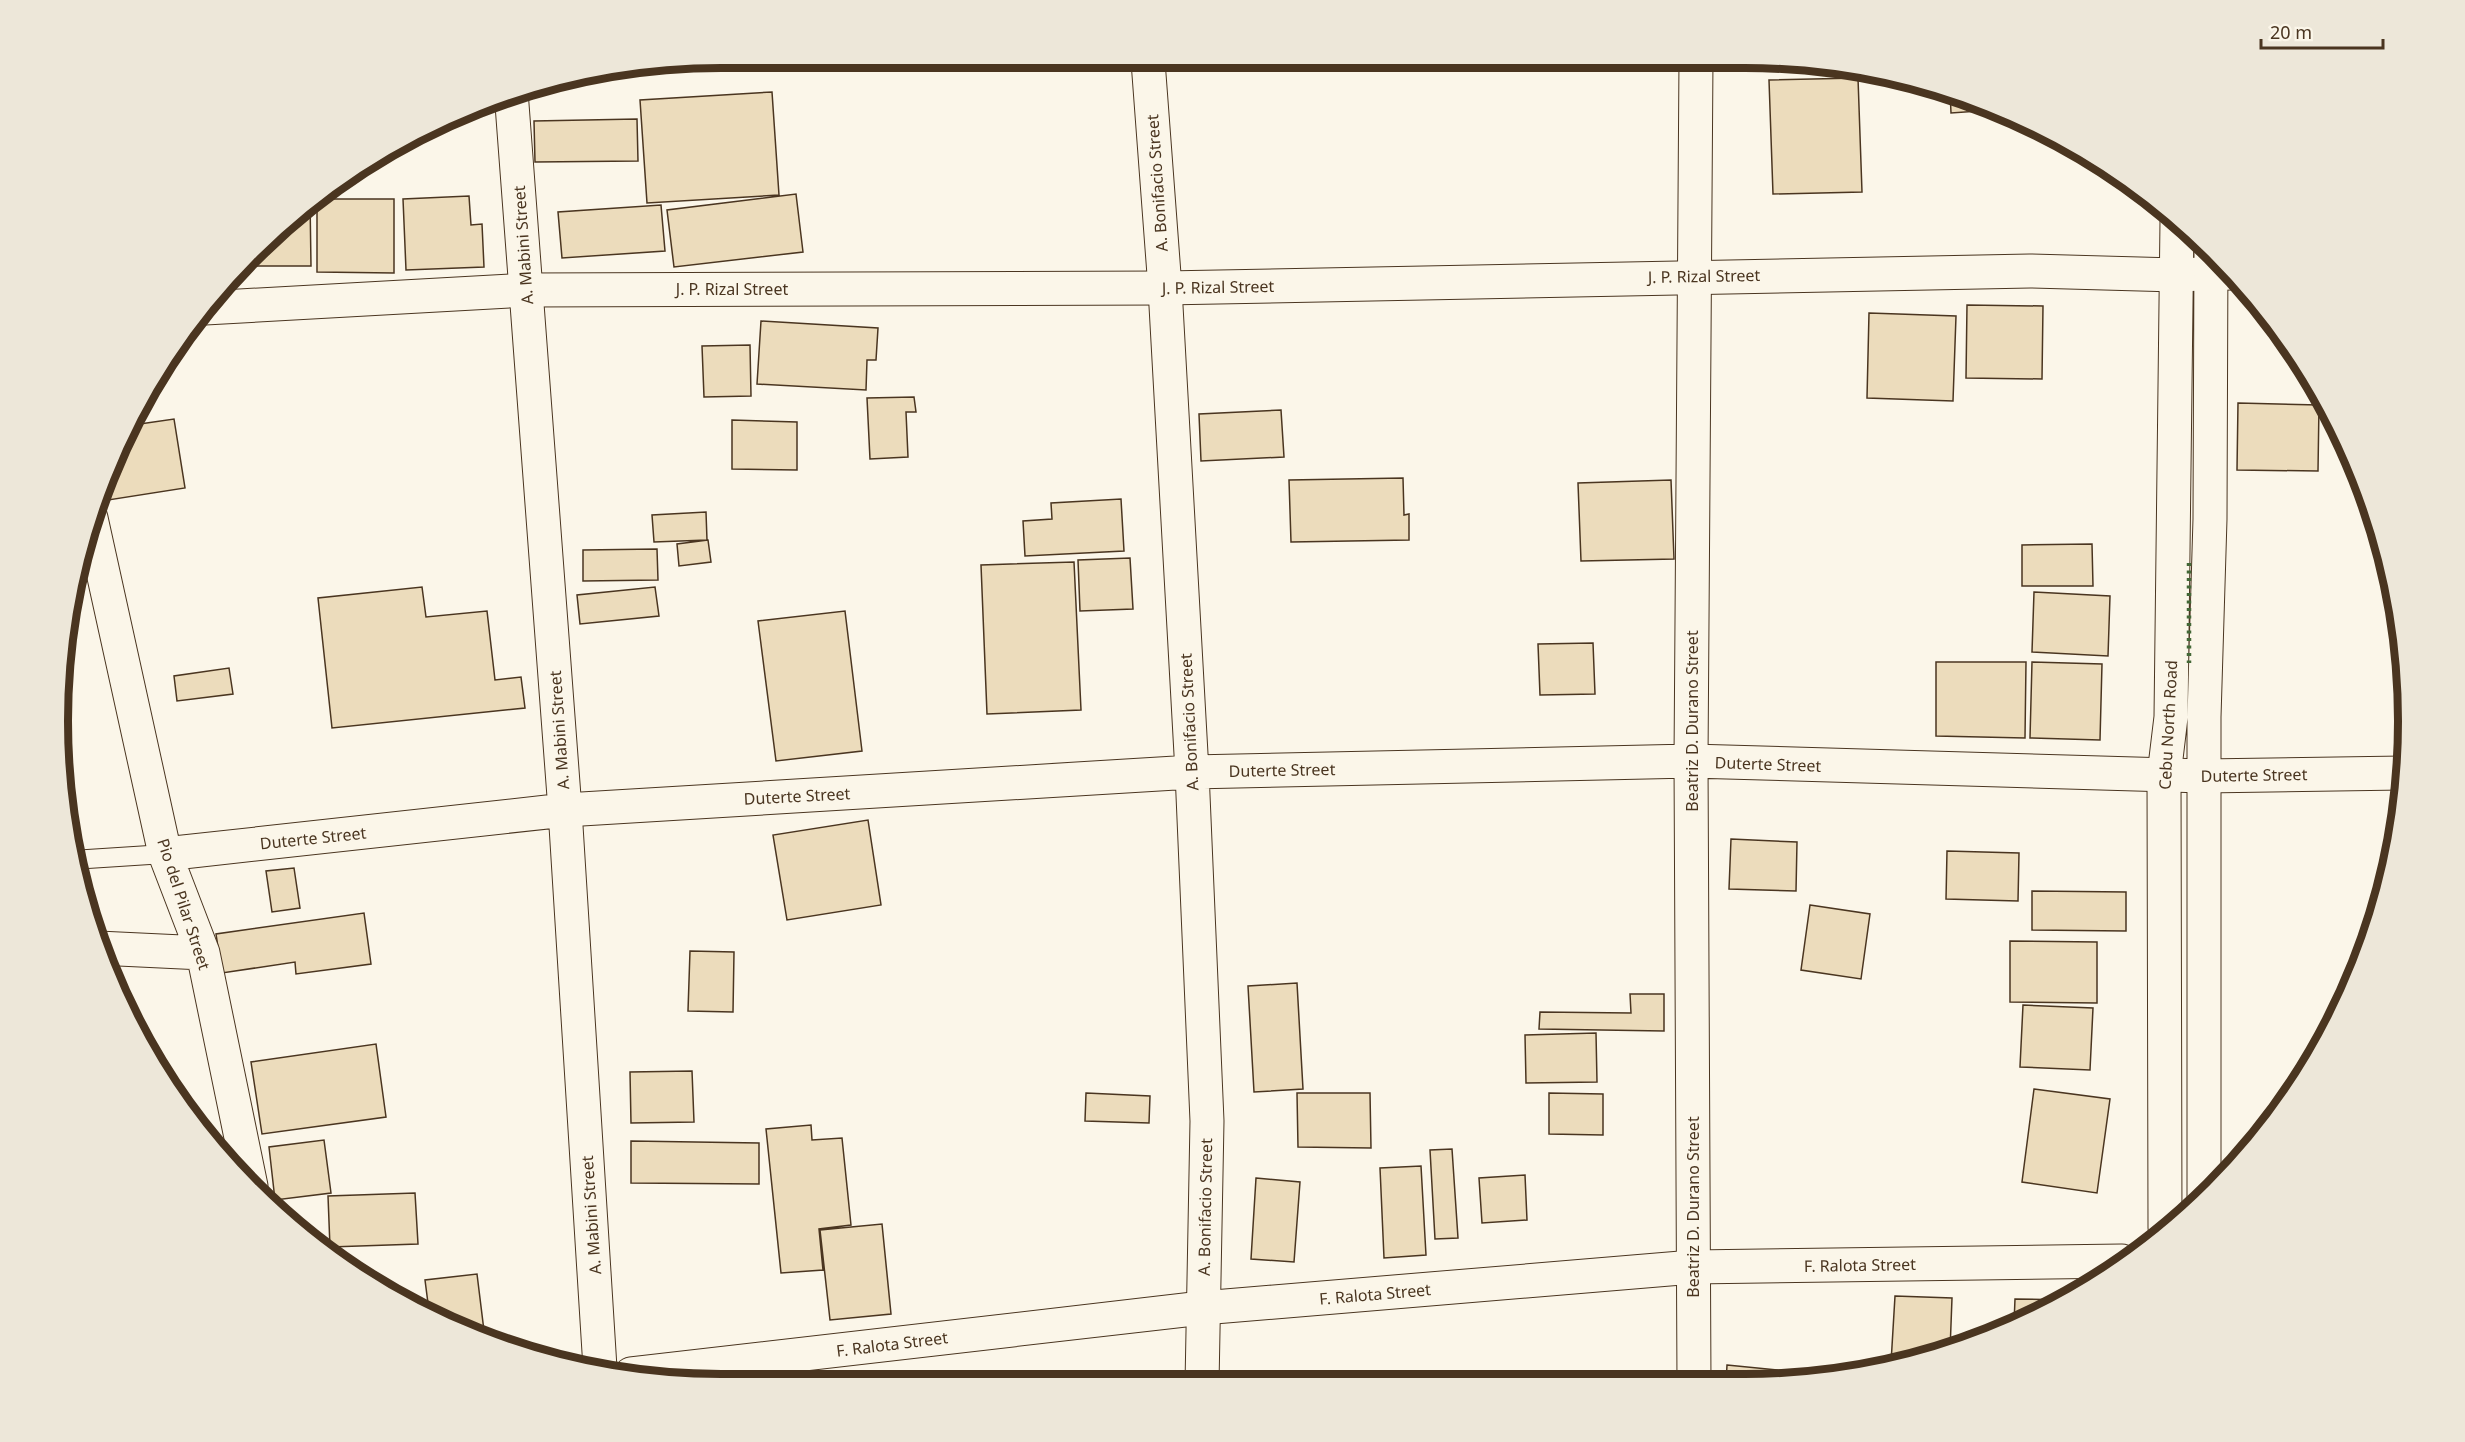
<svg xmlns="http://www.w3.org/2000/svg" width="2465" height="1442" font-family="'Noto Sans',sans-serif">
<style>
.building{fill:#ecdcbc;stroke:#4a3520;stroke-width:1.5}
.lines{fill:none;stroke-linecap:round;stroke-linejoin:round}
.service-casing{stroke:#4a3520;stroke-width:20}
.minor-casing{stroke:#4a3520;stroke-width:35}
.tertiary-casing{stroke:#4a3520;stroke-width:35}
.trunk-casing{stroke:#4a3520;stroke-width:35}
.service{stroke:#fbf6e9;stroke-width:18}
.minor{stroke:#fbf6e9;stroke-width:33}
.tertiary{stroke:#fbf6e9;stroke-width:33}
.trunk{stroke:#fbf6e9;stroke-width:33}
.hedge{stroke:#436837;stroke-width:4.5;stroke-dasharray:3 4.5;stroke-linecap:butt}
.labels{text-anchor:middle;dominant-baseline:central;stroke-width:4.5;stroke-linejoin:round;paint-order:stroke}
.street-label{font-size:16px;fill:#4a3520;stroke:#fbf6e9}
.rim{fill:none;stroke:#4a3520;stroke-width:8}
</style>
<rect width="100%" height="100%" fill="#fbf6e9"/>
<path class="building" d="M 1858,78 L 1862,192 L 1773,194 L 1769,80 Z
M 1950,91 L 1957,92 L 1994,110 L 1951,113 Z
M 772,92 L 779,195 L 647,203 L 640,100 Z
M 469,108 L 469,117 L 443,119 Z
M 637,119 L 638,161 L 535,162 L 534,121 Z
M 796,194 L 803,252 L 674,267 L 667,210 Z
M 469,196 L 471,225 L 482,224 L 484,267 L 406,270 L 403,199 Z
M 317,199 L 394,199 L 394,273 L 317,272 Z
M 310,200 L 311,266 L 251,266 L 251,252 Z
M 661,205 L 665,251 L 562,258 L 558,212 Z
M 1967,305 L 2043,306 L 2042,379 L 1966,378 Z
M 1869,313 L 1956,316 L 1953,401 L 1867,398 Z
M 761,321 L 878,328 L 876,360 L 867,360 L 866,390 L 757,384 Z
M 750,345 L 751,396 L 704,397 L 702,346 Z
M 914,397 L 916,412 L 906,412 L 908,457 L 870,459 L 867,398 Z
M 2238,403 L 2319,405 L 2318,471 L 2237,470 Z
M 1281,410 L 1284,457 L 1201,461 L 1199,414 Z
M 174,419 L 185,488 L 102,501 L 101,492 L 126,426 Z
M 732,420 L 797,422 L 797,470 L 732,469 Z
M 1403,478 L 1404,515 L 1409,514 L 1409,540 L 1291,542 L 1289,480 Z
M 1671,480 L 1674,559 L 1581,561 L 1578,483 Z
M 1121,499 L 1124,551 L 1025,556 L 1023,521 L 1052,519 L 1051,503 Z
M 706,512 L 707,540 L 654,542 L 652,515 Z
M 708,540 L 711,562 L 679,566 L 677,544 Z
M 2092,544 L 2093,586 L 2022,586 L 2022,545 Z
M 657,549 L 658,580 L 583,581 L 583,550 Z
M 1130,558 L 1133,609 L 1080,611 L 1078,560 Z
M 1074,562 L 1081,710 L 987,714 L 981,565 Z
M 422,587 L 426,617 L 487,611 L 495,680 L 521,677 L 525,708 L 332,728 L 318,598 Z
M 655,587 L 659,616 L 580,624 L 577,595 Z
M 2034,592 L 2110,596 L 2108,656 L 2032,652 Z
M 845,611 L 862,751 L 776,761 L 758,621 Z
M 1593,643 L 1595,694 L 1540,695 L 1538,644 Z
M 1936,662 L 2026,662 L 2025,738 L 1936,736 Z
M 2032,662 L 2102,664 L 2100,740 L 2030,738 Z
M 229,668 L 233,694 L 177,701 L 174,676 Z
M 868,820 L 881,905 L 787,920 L 773,835 Z
M 1731,839 L 1797,842 L 1796,891 L 1729,889 Z
M 1947,851 L 2019,853 L 2018,901 L 1946,899 Z
M 294,868 L 300,908 L 272,912 L 266,871 Z
M 2032,891 L 2126,892 L 2126,931 L 2032,930 Z
M 1810,905 L 1870,914 L 1861,979 L 1801,970 Z
M 364,913 L 371,964 L 296,974 L 295,962 L 222,973 L 216,934 Z
M 2010,941 L 2097,942 L 2097,1003 L 2010,1002 Z
M 690,951 L 734,952 L 733,1012 L 688,1011 Z
M 1297,983 L 1303,1089 L 1254,1092 L 1248,986 Z
M 1630,994 L 1664,994 L 1664,1031 L 1539,1029 L 1540,1012 L 1631,1013 Z
M 2023,1005 L 2093,1008 L 2090,1070 L 2020,1067 Z
M 1596,1033 L 1597,1082 L 1526,1083 L 1525,1035 Z
M 376,1044 L 386,1117 L 262,1134 L 251,1062 Z
M 692,1071 L 694,1122 L 631,1123 L 630,1072 Z
M 2034,1089 L 2110,1099 L 2097,1193 L 2022,1182 Z
M 1086,1093 L 1150,1096 L 1149,1123 L 1085,1121 Z
M 1297,1093 L 1370,1093 L 1371,1148 L 1298,1147 Z
M 1549,1093 L 1603,1094 L 1603,1135 L 1549,1134 Z
M 811,1125 L 812,1140 L 842,1138 L 851,1225 L 819,1229 L 823,1270 L 781,1273 L 766,1129 Z
M 324,1140 L 331,1193 L 275,1200 L 269,1147 Z
M 631,1141 L 759,1143 L 759,1184 L 631,1183 Z
M 1452,1149 L 1458,1238 L 1435,1239 L 1430,1150 Z
M 1421,1166 L 1426,1255 L 1384,1258 L 1380,1168 Z
M 1525,1175 L 1527,1220 L 1482,1223 L 1479,1178 Z
M 1256,1178 L 1300,1182 L 1294,1262 L 1251,1259 Z
M 415,1193 L 418,1244 L 330,1247 L 328,1196 Z
M 882,1224 L 891,1314 L 830,1320 L 820,1230 Z
M 477,1274 L 485,1339 L 429,1311 L 425,1280 Z
M 1895,1296 L 1952,1298 L 1950,1351 L 1891,1363 Z
M 2015,1299 L 2067,1300 L 2014,1324 Z
M 1727,1365 L 1808,1373 L 1808,1380 L 1788,1384 L 1726,1384 Z
M 1146,1375 L 1147,1384 L 1060,1384 Z"/>
<g class="lines">
<g class="service-casing">
<path id="service" d="M 72,860 L 165,854"/>
</g>
<g class="minor-casing">
<path id="minor" d="M 1148,61 L 1165,288 L 1192,772 L 1207,1121 L 1202,1384
M 511,91 L 565,810 L 600,1368
M 2176,275 L 2231,273
M 91,518 L 165,854 L 203,953 L 251,1186
M 165,854 L 565,810 L 1192,772 L 1691,761 L 2204,776 L 2403,773
M 98,948 L 203,953
M 1694,1384 L 1691,761 L 1696,59"/>
</g>
<g class="tertiary-casing">
<path id="tertiary" d="M 205,308 L 527,290 L 1165,288 L 2030,271 L 2176,275
M 631,1374 L 1202,1308 L 1693,1267 L 2122,1261"/>
</g>
<g class="trunk-casing">
<path id="trunk" d="M 2204,1198 L 2204,717 L 2210,519 L 2211,249
M 2165,1228 L 2164,775 L 2171,717 L 2177,221"/>
</g>
<use href="#service" class="service"/>
<use href="#minor" class="minor"/>
<use href="#tertiary" class="tertiary"/>
<use href="#trunk" class="trunk"/>
<path class="hedge" d="M 2189,563 L 2189,663"/>
</g>
<g class="labels">
<g class="street-label">
<text transform="translate(1157 183) rotate(-94)">A. Bonifacio Street</text>
<text transform="translate(523 245) rotate(-94)">A. Mabini Street</text>
<text transform="translate(1704 276) rotate(-1)">J. P. Rizal Street</text>
<text transform="translate(1218 287) rotate(-1)">J. P. Rizal Street</text>
<text x="732" y="289">J. P. Rizal Street</text>
<text transform="translate(1692 721) rotate(-90)">Beatriz D. Durano Street</text>
<text transform="translate(1189 722) rotate(-93)">A. Bonifacio Street</text>
<text transform="translate(2168 725) rotate(-87)">Cebu North Road</text>
<text transform="translate(559 730) rotate(-94)">A. Mabini Street</text>
<text transform="translate(1768 764) rotate(2)">Duterte Street</text>
<text transform="translate(1282 770) rotate(-1)">Duterte Street</text>
<text transform="translate(2254 775) rotate(-1)">Duterte Street</text>
<text transform="translate(797 796) rotate(-3)">Duterte Street</text>
<text transform="translate(313 838) rotate(-6)">Duterte Street</text>
<text transform="translate(184 904) rotate(72)">Pio del Pilar Street</text>
<text transform="translate(1205 1207) rotate(-89)">A. Bonifacio Street</text>
<text transform="translate(1693 1207) rotate(-90)">Beatriz D. Durano Street</text>
<text transform="translate(591 1215) rotate(-94)">A. Mabini Street</text>
<text transform="translate(1860 1265) rotate(-1)">F. Ralota Street</text>
<text transform="translate(1375 1294) rotate(-5)">F. Ralota Street</text>
<text transform="translate(892 1344) rotate(-7)">F. Ralota Street</text>
</g>
</g>
<path d="M0 0H2465V1442H0ZM721 68H1745A653 653 0 0 1 2398 721V721A653 653 0 0 1 1745 1374H721A653 653 0 0 1 68 721V721A653 653 0 0 1 721 68Z" fill="#ede7d9" fill-rule="evenodd"/>
<path class="rim" d="M721 68H1745A653 653 0 0 1 2398 721V721A653 653 0 0 1 1745 1374H721A653 653 0 0 1 68 721V721A653 653 0 0 1 721 68Z"/>
<path d="M2261 39v9h122v-9" fill="none" stroke="#4a3520" stroke-width="3"/>
<text x="2270" y="39" font-size="18" fill="#4a3520" stroke="#fbf6e9" stroke-width="4.5" paint-order="stroke">20 m</text>
</svg>
